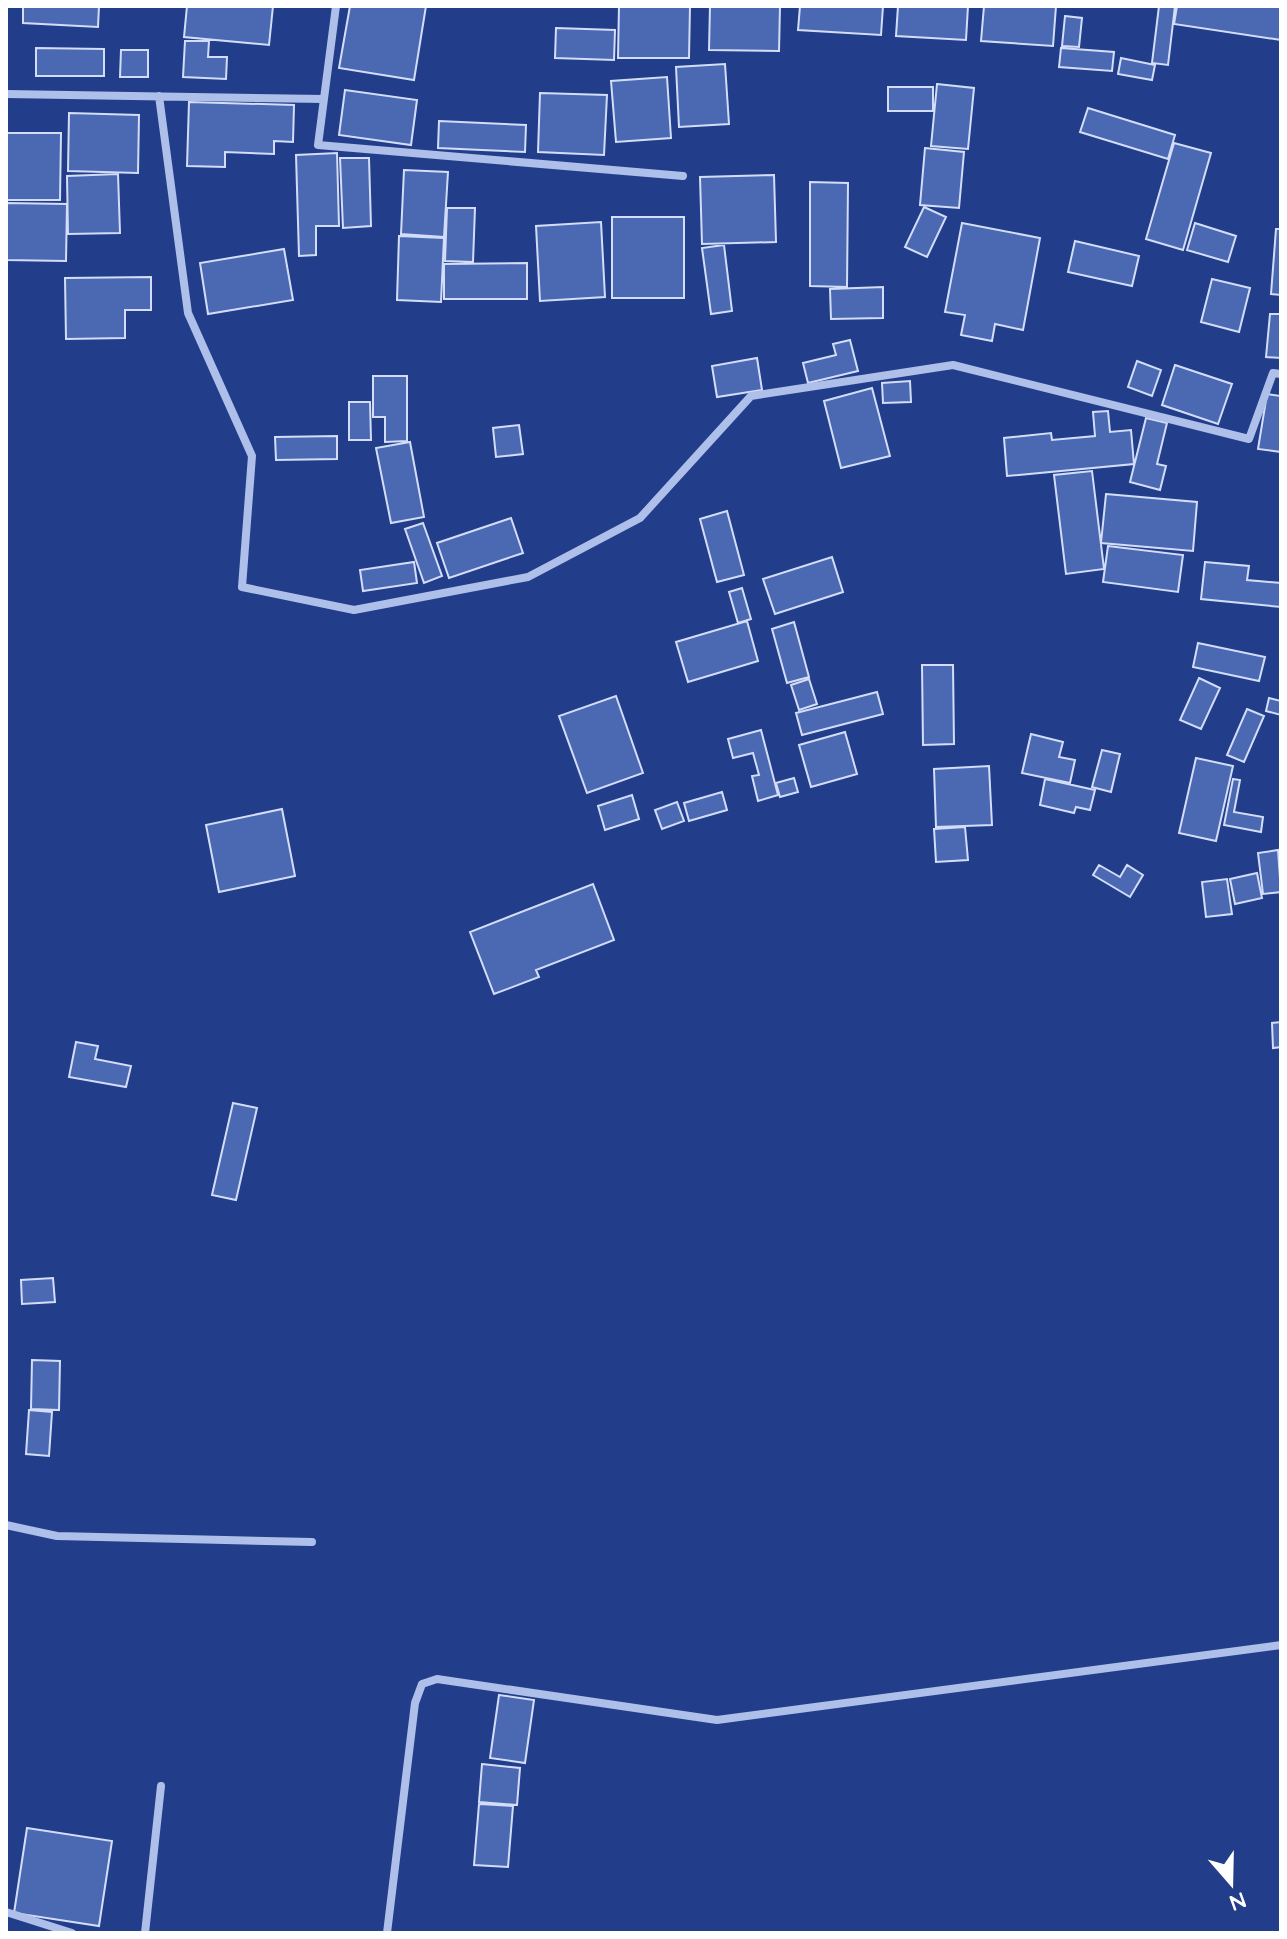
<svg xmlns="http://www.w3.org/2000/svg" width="1287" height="1939" font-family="Quicksand,sans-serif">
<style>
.building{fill:#4b68b2;stroke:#d3ddf8;stroke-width:2}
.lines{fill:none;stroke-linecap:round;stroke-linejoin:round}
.minor{stroke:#aebfea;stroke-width:8}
</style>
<rect width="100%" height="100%" fill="#223e8a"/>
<path class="building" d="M 23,6 L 99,6 L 98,27 L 23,23 Z
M 187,6 L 273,6 L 269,45 L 184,37 Z
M 350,6 L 426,6 L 414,80 L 339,68 Z
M 619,6 L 690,6 L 689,58 L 618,58 Z
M 710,6 L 780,6 L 779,51 L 709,50 Z
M 800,6 L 883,6 L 881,35 L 798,30 Z
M 898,6 L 968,6 L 966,40 L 896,36 Z
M 984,6 L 1056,6 L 1053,46 L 981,41 Z
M 1159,6 L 1175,6 L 1168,65 L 1152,63 Z
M 1177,6 L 1281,6 L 1281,40 L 1174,24 Z
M 1065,16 L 1082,18 L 1079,47 L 1062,46 Z
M 556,28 L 615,30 L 614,60 L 555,58 Z
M 185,41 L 209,41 L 208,57 L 227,57 L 226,79 L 183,77 Z
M 36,48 L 104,49 L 104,76 L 36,76 Z
M 1061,48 L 1114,52 L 1112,71 L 1059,67 Z
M 121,50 L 148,50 L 148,77 L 120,77 Z
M 1121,58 L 1155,65 L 1152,80 L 1118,74 Z
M 725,64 L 729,124 L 679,127 L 676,67 Z
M 667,77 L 671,138 L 616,142 L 611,81 Z
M 937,84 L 974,88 L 968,149 L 931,146 Z
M 888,87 L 933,87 L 933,111 L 888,111 Z
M 345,90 L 417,100 L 411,145 L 339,135 Z
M 540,93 L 607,95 L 604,155 L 538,152 Z
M 189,102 L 294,105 L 293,142 L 274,141 L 274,154 L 225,152 L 225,167 L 187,166 Z
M 1088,108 L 1175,135 L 1168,159 L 1080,132 Z
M 69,113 L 139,115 L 138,173 L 68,171 Z
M 439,121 L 526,125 L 525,152 L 438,148 Z
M 7,133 L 61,133 L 60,200 L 6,200 Z
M 1174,143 L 1211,153 L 1183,250 L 1146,239 Z
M 925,148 L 964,152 L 959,208 L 920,205 Z
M 337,153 L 339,226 L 316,226 L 316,255 L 299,256 L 296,155 Z
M 340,158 L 369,158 L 371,226 L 343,228 Z
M 404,170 L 448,172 L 444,237 L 401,234 Z
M 118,174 L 120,233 L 68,234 L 67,176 Z
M 774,175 L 776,242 L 702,244 L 700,177 Z
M 810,182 L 848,183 L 847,287 L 810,286 Z
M 6,203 L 67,204 L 66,261 L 6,260 Z
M 924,207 L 946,217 L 927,257 L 905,247 Z
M 447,208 L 475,208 L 473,262 L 445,261 Z
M 612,217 L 684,217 L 684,298 L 612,298 Z
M 601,222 L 605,297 L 540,301 L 536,226 Z
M 962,223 L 1040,238 L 1023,330 L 995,324 L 992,341 L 961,335 L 965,315 L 945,312 Z
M 1195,223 L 1236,236 L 1228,262 L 1187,250 Z
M 1276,229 L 1281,229 L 1281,295 L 1271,294 Z
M 399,236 L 444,238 L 441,302 L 397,300 Z
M 1075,241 L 1139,256 L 1132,286 L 1068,272 Z
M 724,245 L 732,311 L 711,314 L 702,248 Z
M 284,249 L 293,300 L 208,314 L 200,263 Z
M 527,263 L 527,299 L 444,299 L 444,264 Z
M 151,277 L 151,310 L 125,310 L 125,338 L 66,339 L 65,278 Z
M 1212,279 L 1250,288 L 1239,332 L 1201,322 Z
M 883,287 L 883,318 L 831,319 L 830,289 Z
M 1270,314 L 1281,314 L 1281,358 L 1266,357 Z
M 850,340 L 858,371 L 808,383 L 803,363 L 836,355 L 833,344 Z
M 757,358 L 762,390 L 717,397 L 712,366 Z
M 1137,361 L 1161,370 L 1152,396 L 1128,387 Z
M 1175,365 L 1232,384 L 1218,424 L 1162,405 Z
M 373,376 L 407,376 L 407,441 L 385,442 L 385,417 L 373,417 Z
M 910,381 L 911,402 L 883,403 L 882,383 Z
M 872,388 L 890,456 L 841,468 L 824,401 Z
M 1267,394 L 1281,396 L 1281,452 L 1258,449 Z
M 349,402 L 370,402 L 371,440 L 349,440 Z
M 1108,411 L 1110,432 L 1131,430 L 1134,464 L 1007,476 L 1004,438 L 1051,433 L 1052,440 L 1095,436 L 1093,412 Z
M 1146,418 L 1167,423 L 1157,464 L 1166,466 L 1160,490 L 1130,482 Z
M 519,425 L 523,454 L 496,457 L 493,428 Z
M 337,436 L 337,459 L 276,460 L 275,437 Z
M 410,442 L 424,517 L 391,523 L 376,448 Z
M 1092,471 L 1104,569 L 1066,574 L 1054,475 Z
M 1106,494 L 1197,502 L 1193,551 L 1101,543 Z
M 727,511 L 744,575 L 717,582 L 700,519 Z
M 511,518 L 523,553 L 449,578 L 437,543 Z
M 423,523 L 442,576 L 424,583 L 405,529 Z
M 1108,546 L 1183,555 L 1178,592 L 1103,582 Z
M 832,557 L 843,592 L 775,614 L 763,579 Z
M 414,562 L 417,583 L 363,591 L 360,570 Z
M 1205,562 L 1249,566 L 1247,580 L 1281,583 L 1281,607 L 1201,599 Z
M 742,588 L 751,619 L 738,623 L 729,592 Z
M 747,621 L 758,661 L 688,682 L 676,642 Z
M 794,622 L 809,677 L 787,683 L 772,629 Z
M 1198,643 L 1265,657 L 1259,681 L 1193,667 Z
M 922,665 L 953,665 L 954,744 L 923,745 Z
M 1199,678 L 1220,688 L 1201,729 L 1180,720 Z
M 809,679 L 817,704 L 799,710 L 791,685 Z
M 877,692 L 883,714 L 802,735 L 796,713 Z
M 616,696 L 643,773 L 587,793 L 559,716 Z
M 1269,698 L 1281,701 L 1281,715 L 1266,711 Z
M 1247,709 L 1264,716 L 1244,762 L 1227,755 Z
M 761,730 L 778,795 L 758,801 L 752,776 L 759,775 L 753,753 L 733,758 L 728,739 Z
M 845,732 L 857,774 L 811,787 L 799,745 Z
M 1031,734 L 1063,742 L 1059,757 L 1075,760 L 1070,783 L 1022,773 Z
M 1102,750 L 1120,754 L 1111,792 L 1092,787 Z
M 1196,758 L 1233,766 L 1216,841 L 1179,833 Z
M 989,766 L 992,825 L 936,827 L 934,769 Z
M 794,778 L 798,792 L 780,797 L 776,783 Z
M 1045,779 L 1095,790 L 1090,810 L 1076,807 L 1074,813 L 1040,805 Z
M 1233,779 L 1240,780 L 1234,812 L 1263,817 L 1261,832 L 1224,825 Z
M 722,792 L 727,810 L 689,821 L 684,803 Z
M 632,795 L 639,819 L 605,830 L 598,806 Z
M 677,802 L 684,821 L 662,829 L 655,810 Z
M 282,809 L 295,876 L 219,892 L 206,825 Z
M 965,827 L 968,860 L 936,862 L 934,829 Z
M 1278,850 L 1281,892 L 1263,894 L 1258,853 Z
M 1099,865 L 1120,877 L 1127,865 L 1143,875 L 1130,897 L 1093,875 Z
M 1257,873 L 1262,898 L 1235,904 L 1230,879 Z
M 1227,879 L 1232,914 L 1206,917 L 1202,882 Z
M 593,884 L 614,940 L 536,970 L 539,977 L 494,994 L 470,932 Z
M 1281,1022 L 1281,1047 L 1273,1048 L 1272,1023 Z
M 76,1042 L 98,1046 L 95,1059 L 131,1066 L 126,1087 L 69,1077 Z
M 233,1103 L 257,1108 L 236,1200 L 212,1195 Z
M 53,1278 L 55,1302 L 22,1304 L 21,1280 Z
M 32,1360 L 60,1361 L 59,1410 L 31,1409 Z
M 29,1410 L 52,1412 L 49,1456 L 26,1454 Z
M 499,1695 L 534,1700 L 525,1763 L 490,1758 Z
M 482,1764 L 520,1768 L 517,1805 L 479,1802 Z
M 479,1804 L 513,1806 L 508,1867 L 474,1865 Z
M 27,1828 L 112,1841 L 99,1926 L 14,1913 Z"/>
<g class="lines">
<path class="minor" d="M 336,6 L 318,145 L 683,176
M 6,94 L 324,99
M 159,96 L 188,313 L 252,456 L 242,587 L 354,610 L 528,577 L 640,518 L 751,396 L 953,365 L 1249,439 L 1273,373 L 1281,374
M 6,1525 L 57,1536 L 312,1542
M 6,1912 L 72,1933
M 145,1933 L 161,1786
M 387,1933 L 415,1703 L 422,1684 L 437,1679 L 717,1720 L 1281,1645"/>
</g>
<rect width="1287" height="1939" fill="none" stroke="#ffffff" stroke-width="16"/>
<g transform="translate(1231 1883) rotate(160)" stroke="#223e8a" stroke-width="6" paint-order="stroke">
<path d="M0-6L14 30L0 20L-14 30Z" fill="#ffffff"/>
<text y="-12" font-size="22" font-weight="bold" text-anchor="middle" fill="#ffffff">N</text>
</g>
</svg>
